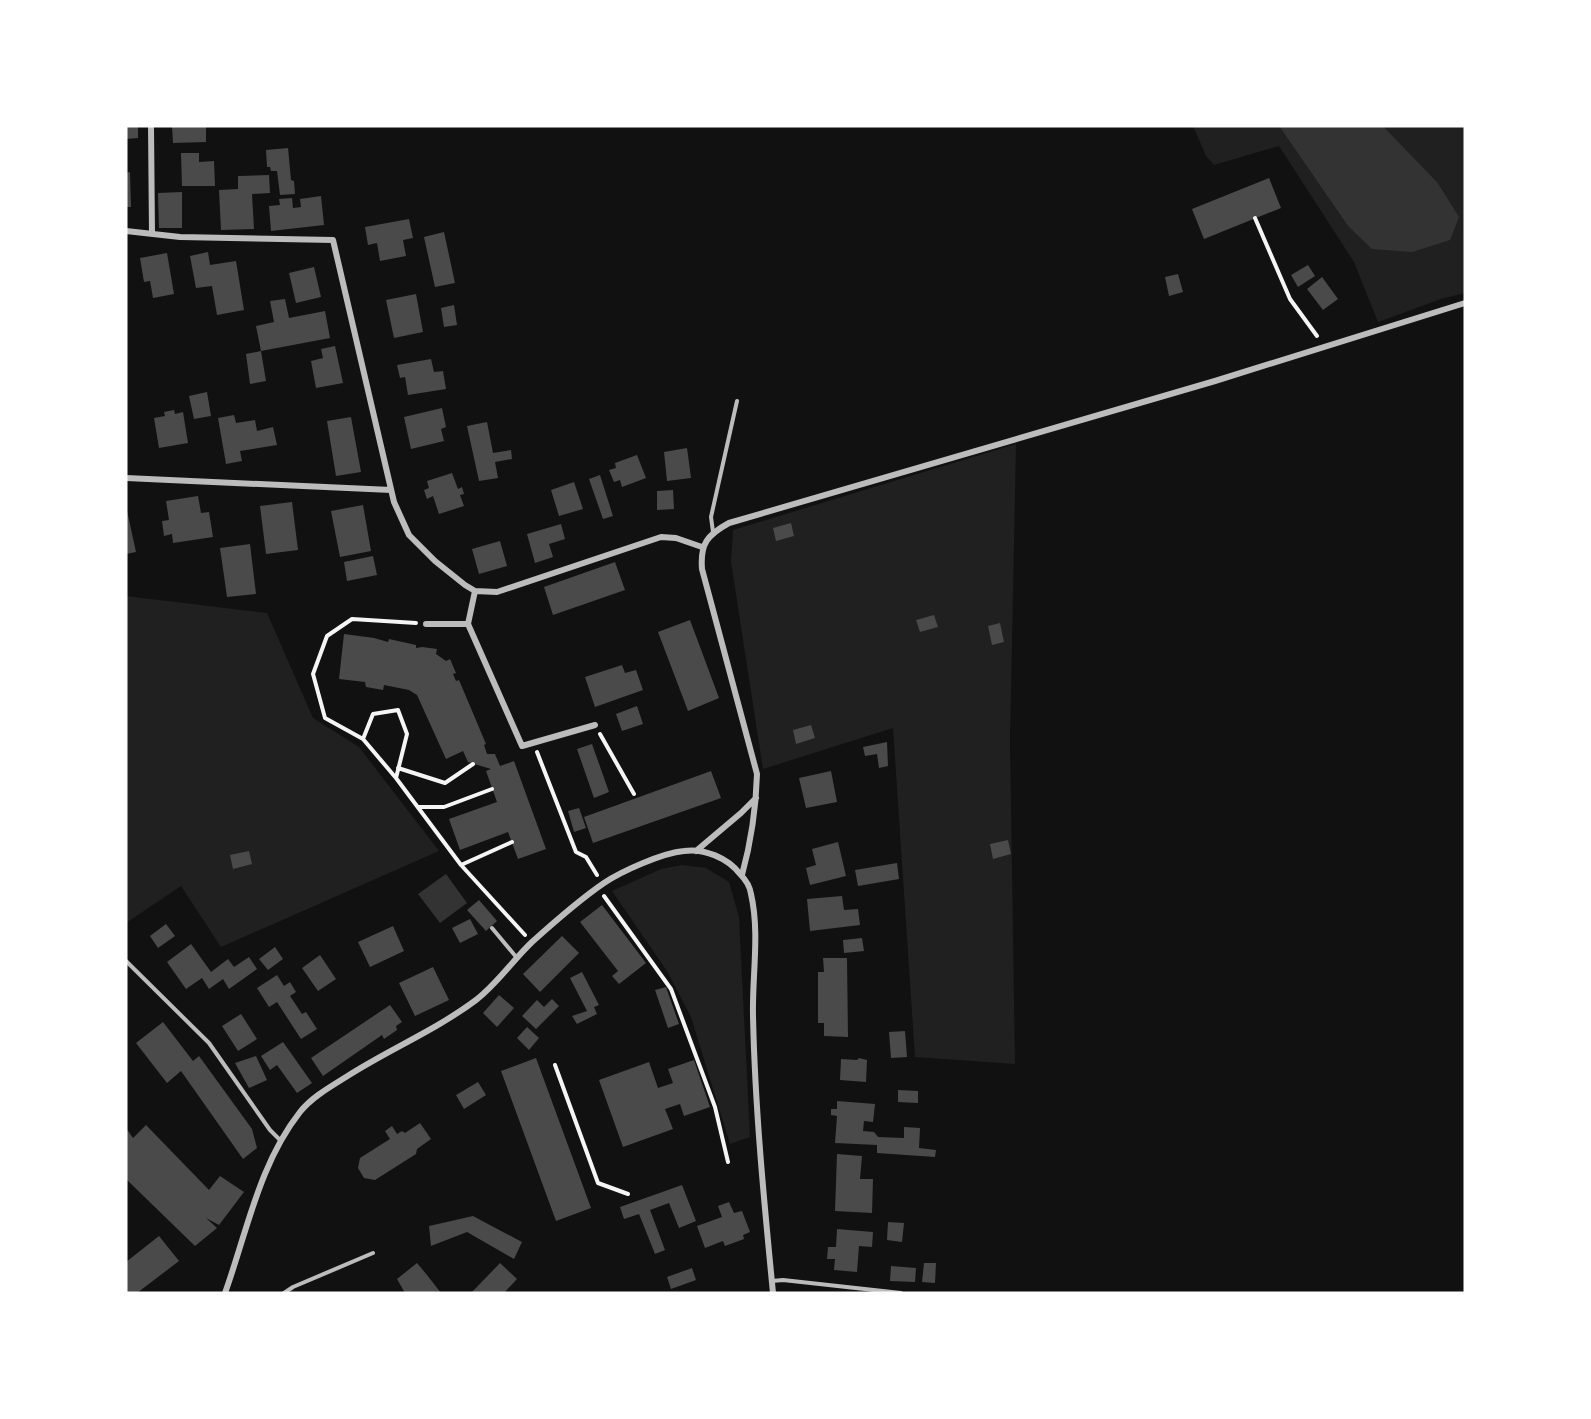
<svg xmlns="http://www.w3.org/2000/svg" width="1591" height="1419" font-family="Lora,serif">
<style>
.green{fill:#202020}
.water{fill:#333}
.building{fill:#4a4a4a}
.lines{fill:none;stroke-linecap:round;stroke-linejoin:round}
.path{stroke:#f5f5f5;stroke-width:4}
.service{stroke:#bcbcbc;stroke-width:4}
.minor{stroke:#bcbcbc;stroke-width:6}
</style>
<rect width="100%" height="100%" fill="#111"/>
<path class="green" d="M 1193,126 L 1279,126 L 1348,226 L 1437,182 L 1383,126 L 1465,126 L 1465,293 L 1441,299 L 1378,322 L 1354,262 L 1279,146 L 1214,165 L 1206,156 Z
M 1016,444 L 1010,741 L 1015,1064 L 915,1057 L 893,728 L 763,769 L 731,562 L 733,530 Z
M 126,596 L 267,613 L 313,718 L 359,747 L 439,851 L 221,947 L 181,886 L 126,923 Z
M 682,865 L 706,868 L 729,882 L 739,917 L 750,1137 L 730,1144 L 691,1017 L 667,971 L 612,891 L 661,869 Z"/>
<path class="water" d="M 1279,126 L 1383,126 L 1437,182 L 1459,217 L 1450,240 L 1412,252 L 1372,249 L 1348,226 Z
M 446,874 L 467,903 L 440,923 L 418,894 Z"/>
<path class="building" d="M 126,126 L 138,126 L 138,138 L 126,139 Z
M 172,126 L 206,126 L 206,142 L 173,143 Z
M 288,148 L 291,180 L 294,181 L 295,194 L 280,195 L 277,171 L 271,171 L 270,167 L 267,167 L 266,150 Z
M 181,153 L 199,153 L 199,162 L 214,161 L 215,186 L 182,186 Z
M 130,172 L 131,207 L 126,207 L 126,173 Z
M 269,175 L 270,193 L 252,194 L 254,229 L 221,230 L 219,190 L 238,189 L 238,176 Z
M 1269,178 L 1281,208 L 1204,239 L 1192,209 Z
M 182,192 L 182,228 L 159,228 L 158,193 Z
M 321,196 L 324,225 L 271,231 L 269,206 L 280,205 L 279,199 L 292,198 L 293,208 L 301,207 L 300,199 Z
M 409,219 L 413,238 L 403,240 L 406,256 L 380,261 L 377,243 L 368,245 L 365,227 Z
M 444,232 L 455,283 L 435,287 L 424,237 Z
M 208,252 L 210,265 L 236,261 L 244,310 L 217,315 L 212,286 L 196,288 L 190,256 Z
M 167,253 L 174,294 L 153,298 L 150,281 L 144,282 L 140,258 Z
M 1308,265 L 1315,276 L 1298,287 L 1291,275 Z
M 314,267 L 321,297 L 296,303 L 289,273 Z
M 1178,274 L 1183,292 L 1169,296 L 1165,277 Z
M 1322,277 L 1338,299 L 1323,310 L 1307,289 Z
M 416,294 L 423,332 L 394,338 L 386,300 Z
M 285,299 L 289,318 L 325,311 L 330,338 L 261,351 L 256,326 L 274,322 L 270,301 Z
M 454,305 L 457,325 L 444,327 L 441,308 Z
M 335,346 L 343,383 L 316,388 L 311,361 L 323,358 L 321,349 Z
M 261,351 L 266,381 L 250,384 L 246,354 Z
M 431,359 L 434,372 L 443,371 L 446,389 L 408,395 L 405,377 L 400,378 L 397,365 Z
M 207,392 L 211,416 L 194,419 L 189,396 Z
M 442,408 L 446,427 L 441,429 L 444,441 L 411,449 L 404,417 Z
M 174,410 L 175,414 L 183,412 L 188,443 L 159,448 L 154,418 L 165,416 L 164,412 Z
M 234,415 L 236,423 L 255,420 L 257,431 L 273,427 L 277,445 L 240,451 L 242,461 L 226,464 L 218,418 Z
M 351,417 L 361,472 L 336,476 L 327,421 Z
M 487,422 L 493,453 L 511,450 L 512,459 L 495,462 L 498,478 L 479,481 L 467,426 Z
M 687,448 L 691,478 L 667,481 L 664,452 Z
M 637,455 L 646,478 L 622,487 L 620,480 L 614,482 L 609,470 L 616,468 L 615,463 Z
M 452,473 L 458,489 L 462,487 L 464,494 L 460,495 L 464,506 L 439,514 L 433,496 L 427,499 L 424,490 L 429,488 L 427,481 Z
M 600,475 L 613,516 L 603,519 L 589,479 Z
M 574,482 L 583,509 L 559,516 L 551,490 Z
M 673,490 L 674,509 L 657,510 L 657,491 Z
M 198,496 L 201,513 L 209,512 L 213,537 L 173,543 L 172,534 L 164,536 L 162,521 L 169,520 L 166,501 Z
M 292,502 L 298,550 L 266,554 L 260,506 Z
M 363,505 L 371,551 L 340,557 L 331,511 Z
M 126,506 L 136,552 L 126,554 Z
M 791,523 L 794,536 L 776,541 L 773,528 Z
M 561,524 L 565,539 L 549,544 L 553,557 L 535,563 L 527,534 Z
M 500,541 L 507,566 L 479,574 L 472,549 Z
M 250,544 L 256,594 L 227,597 L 220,548 Z
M 373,556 L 377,575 L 347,581 L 344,562 Z
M 615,562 L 625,590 L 553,615 L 544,587 Z
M 934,615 L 938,627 L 920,632 L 916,620 Z
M 690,620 L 719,698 L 688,711 L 658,632 Z
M 1000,623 L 1004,642 L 992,645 L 988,626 Z
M 344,634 L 374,638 L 388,642 L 389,639 L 416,645 L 416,648 L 422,647 L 437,649 L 436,654 L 446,661 L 450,659 L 456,673 L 453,674 L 456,681 L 459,680 L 486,744 L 484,745 L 487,754 L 495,754 L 500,766 L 514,761 L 546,849 L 518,859 L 508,832 L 460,850 L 449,819 L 497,802 L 486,771 L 491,769 L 468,762 L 463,751 L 446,759 L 417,695 L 409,690 L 384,685 L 383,690 L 366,687 L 365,682 L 339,679 Z
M 622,665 L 625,673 L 636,670 L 643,690 L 595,707 L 585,677 Z
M 637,706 L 643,724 L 622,731 L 616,714 Z
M 811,725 L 815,738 L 796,744 L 793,730 Z
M 887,742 L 888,766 L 879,768 L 877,754 L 865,756 L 863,747 Z
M 592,744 L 609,792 L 594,798 L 577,749 Z
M 711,771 L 721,798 L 593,843 L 584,817 Z
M 831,771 L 837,802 L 806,808 L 799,778 Z
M 579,808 L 586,828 L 574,832 L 568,811 Z
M 1008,840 L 1011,854 L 993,859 L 990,844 Z
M 838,842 L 846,876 L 810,885 L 806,868 L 816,865 L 812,849 Z
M 249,851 L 252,864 L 233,869 L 230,855 Z
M 897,863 L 899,879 L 858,886 L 855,870 Z
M 842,896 L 844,910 L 858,909 L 860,925 L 810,931 L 807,899 Z
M 479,900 L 497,921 L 486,931 L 467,910 Z
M 602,905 L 646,963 L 619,984 L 612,976 L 618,971 L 580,922 Z
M 470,919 L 478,934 L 460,943 L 452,928 Z
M 166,924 L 175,936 L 158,948 L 150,936 Z
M 393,926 L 404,951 L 370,967 L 358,942 Z
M 562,936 L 579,953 L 540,992 L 523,974 Z
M 862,938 L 864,951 L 844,953 L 843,940 Z
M 191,944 L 211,972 L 228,959 L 234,967 L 249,957 L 257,969 L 229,989 L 223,979 L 209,989 L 202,978 L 186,989 L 167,962 Z
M 275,947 L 283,959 L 268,970 L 259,959 Z
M 320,955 L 336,979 L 318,991 L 302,968 Z
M 823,958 L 847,958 L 848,1037 L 824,1036 L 824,1023 L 818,1023 L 818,972 L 824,972 Z
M 433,967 L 449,1000 L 415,1016 L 399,983 Z
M 582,972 L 599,1005 L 594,1007 L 597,1014 L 577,1024 L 572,1016 L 587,1011 L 570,978 Z
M 277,975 L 284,986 L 290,982 L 296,992 L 290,996 L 302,1014 L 306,1012 L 317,1029 L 301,1039 L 277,1002 L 269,1007 L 257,988 Z
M 666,987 L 679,1024 L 668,1028 L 655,990 Z
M 499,995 L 514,1008 L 497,1027 L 483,1013 Z
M 552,999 L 559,1006 L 536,1029 L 522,1016 L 537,1000 L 544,1007 Z
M 390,1005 L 402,1022 L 396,1026 L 397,1030 L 384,1039 L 382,1035 L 323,1076 L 311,1058 Z
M 241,1014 L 257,1039 L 238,1051 L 222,1026 Z
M 163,1022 L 193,1061 L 199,1056 L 252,1129 L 257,1148 L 243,1159 L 181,1071 L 167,1083 L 136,1043 Z
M 527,1027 L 539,1038 L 529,1050 L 517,1038 Z
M 905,1031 L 907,1057 L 891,1058 L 889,1032 Z
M 283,1042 L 312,1083 L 297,1093 L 277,1065 L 270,1070 L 261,1056 Z
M 256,1056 L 267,1080 L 249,1088 L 235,1063 Z
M 536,1058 L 591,1208 L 556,1221 L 501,1071 Z
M 859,1058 L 867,1060 L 866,1082 L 840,1080 L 841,1059 L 857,1060 Z
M 694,1060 L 710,1107 L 684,1116 L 680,1104 L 665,1109 L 673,1129 L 623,1147 L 599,1080 L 649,1062 L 658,1088 L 673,1083 L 668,1069 Z
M 478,1082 L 486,1095 L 464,1109 L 456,1095 Z
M 898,1090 L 918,1091 L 918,1103 L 898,1102 Z
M 837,1101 L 875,1104 L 873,1122 L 864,1121 L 863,1131 L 874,1132 L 878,1137 L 904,1138 L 904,1127 L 920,1128 L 919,1148 L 936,1150 L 935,1157 L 877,1153 L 877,1145 L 835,1143 L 837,1116 L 831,1115 L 831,1109 L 837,1109 Z
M 420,1123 L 431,1139 L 417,1149 L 416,1154 L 375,1180 L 364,1178 L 358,1168 L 360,1158 L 390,1139 L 385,1131 L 392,1126 L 397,1134 L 402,1131 L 405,1133 Z
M 146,1125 L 209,1190 L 220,1176 L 244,1192 L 219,1225 L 206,1218 L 217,1228 L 195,1246 L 126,1179 L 126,1128 L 133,1138 Z
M 837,1154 L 862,1156 L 860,1179 L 873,1179 L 872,1213 L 835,1211 Z
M 682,1185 L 696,1221 L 679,1228 L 669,1203 L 650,1210 L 665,1250 L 655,1254 L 639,1214 L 624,1219 L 620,1207 Z
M 729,1202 L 734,1213 L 742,1211 L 750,1232 L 743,1235 L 744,1239 L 725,1246 L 723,1241 L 705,1248 L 697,1226 L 722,1217 L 718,1206 Z
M 473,1216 L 522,1242 L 514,1259 L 467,1232 L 431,1246 L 429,1226 Z
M 888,1222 L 904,1223 L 902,1242 L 887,1240 Z
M 837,1229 L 873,1232 L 872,1247 L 859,1246 L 857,1272 L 834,1270 L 835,1259 L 827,1259 L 828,1247 L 836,1247 Z
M 159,1236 L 179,1261 L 137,1293 L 126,1293 L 126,1262 Z
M 417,1263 L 427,1275 L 441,1293 L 405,1293 L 397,1279 Z
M 500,1263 L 517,1279 L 504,1293 L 471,1293 Z
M 924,1263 L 936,1263 L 935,1283 L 922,1282 Z
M 891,1266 L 916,1268 L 915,1282 L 890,1281 Z
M 692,1268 L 696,1280 L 671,1289 L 667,1277 Z"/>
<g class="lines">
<path class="path" d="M 1255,218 L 1290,299 L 1317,336
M 600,734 L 634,794
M 363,739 L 325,718 L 313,674 L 327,636 L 352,619 L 416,623
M 537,752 L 576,852 L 586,857 L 597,875
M 398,768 L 445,783 L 473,764
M 396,778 L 407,734 L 398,710 L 373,714 L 363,739 L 396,778 L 461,865 L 525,935
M 419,807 L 444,807 L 492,789
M 461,865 L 512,842
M 604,896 L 671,989 L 715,1107 L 728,1162
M 555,1065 L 598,1183 L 628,1194"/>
<path class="service" d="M 713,532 L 711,517 L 737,401
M 492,928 L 517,958
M 126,961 L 209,1043 L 270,1130 L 281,1141
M 772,1281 L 783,1280 L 901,1293
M 284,1293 L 293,1287 L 373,1253"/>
<path class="minor" d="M 151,126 L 152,234
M 126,231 L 180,237 L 333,240 L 394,502 L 409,535 L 435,561 L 465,585 L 475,591 L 497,592 L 661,537 L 676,538 L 702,547
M 126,478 L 391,490
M 475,591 L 468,624 L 522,746 L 595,725
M 426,624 L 468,624
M 696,851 L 741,813 L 756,798
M 742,875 C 751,842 756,809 757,774 L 702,569 C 700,544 707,535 729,523 L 1215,381 L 1465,303
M 225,1293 C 247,1232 259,1164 300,1112 C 312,1097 330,1087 346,1077 C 388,1050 436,1030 476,1000 C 497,984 513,960 532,942 C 552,924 582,898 604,883 C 622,871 662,853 684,851 C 704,848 728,858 740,874 C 745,879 750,887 751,894 C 760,933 752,976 753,1016 C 755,1108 764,1201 773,1293"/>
</g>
<rect width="1591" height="1419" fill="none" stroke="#ffffff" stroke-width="255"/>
</svg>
